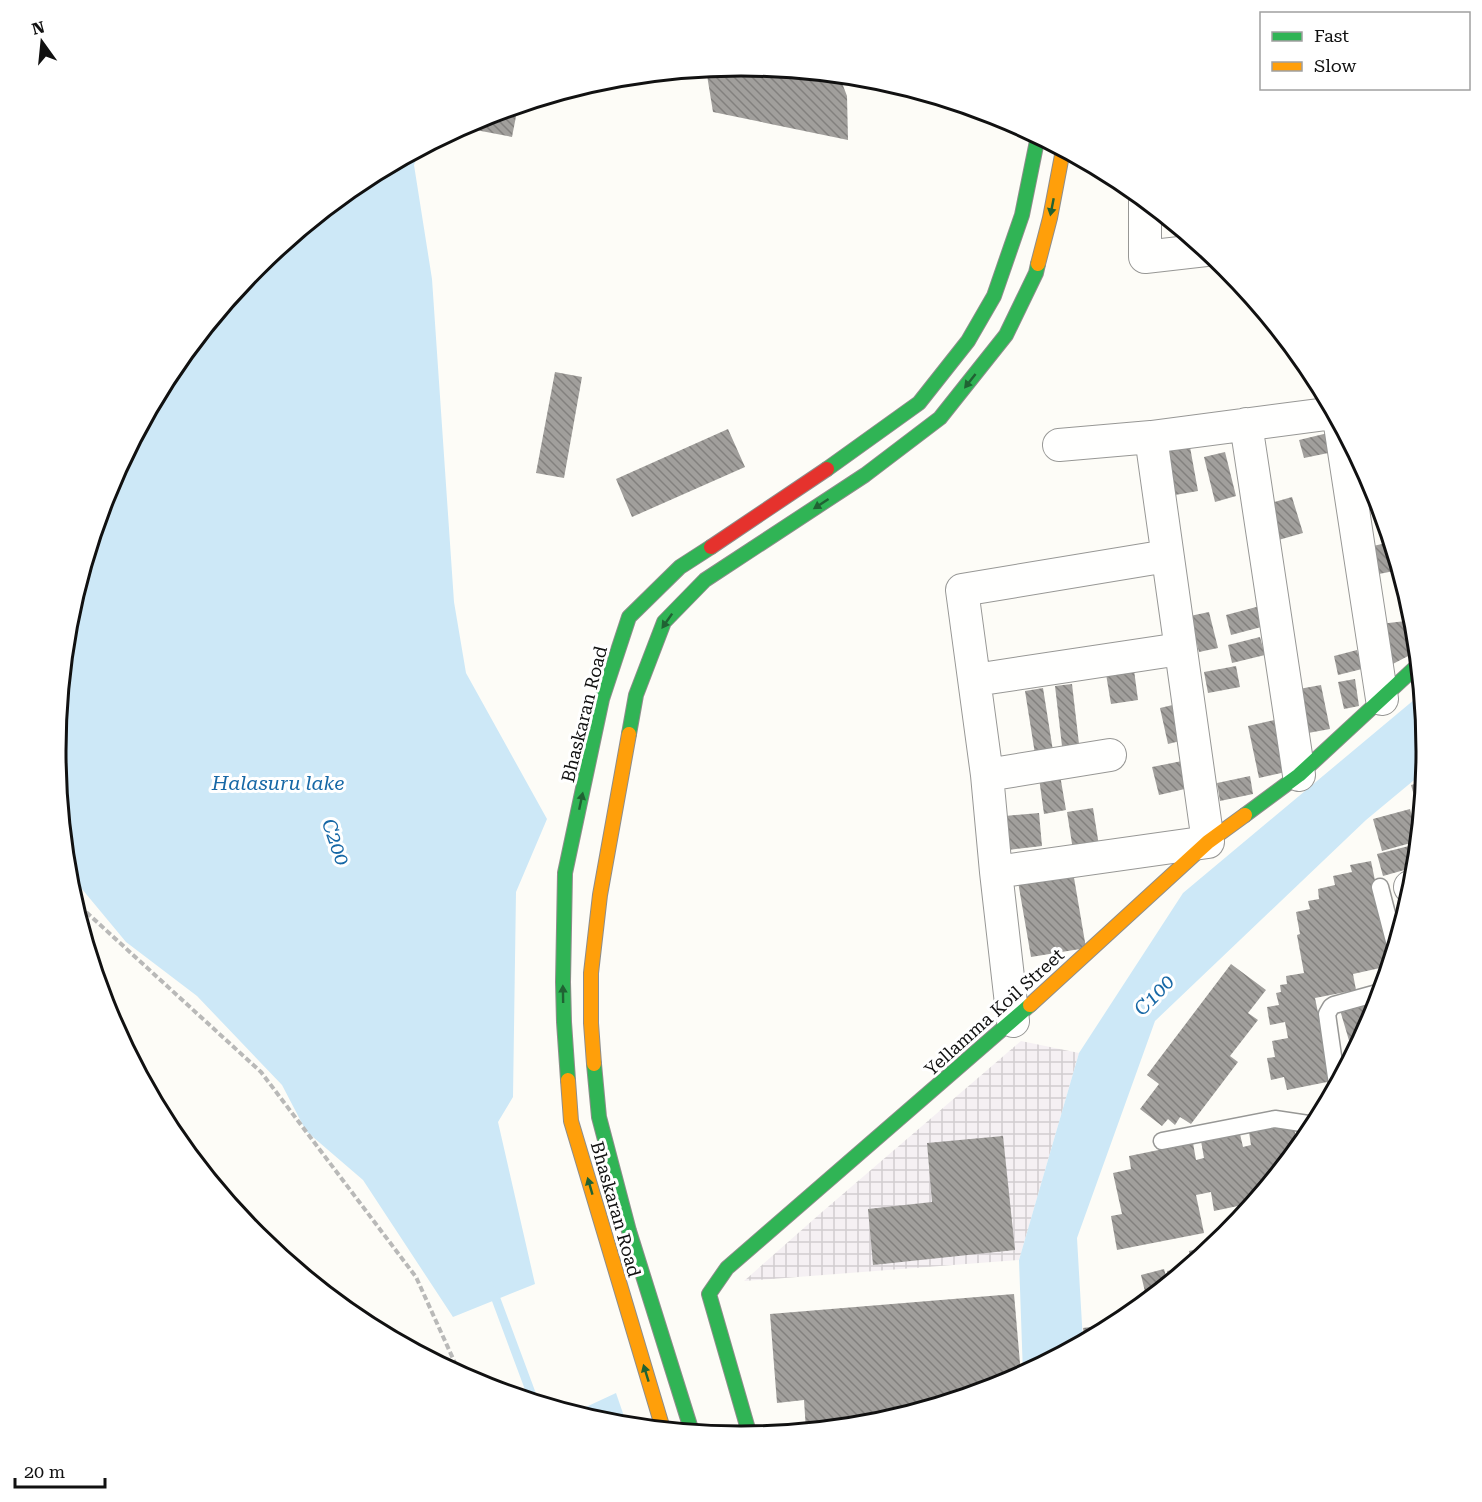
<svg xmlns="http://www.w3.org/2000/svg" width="1482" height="1502" font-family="'Roboto Serif',serif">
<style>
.industrial{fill:url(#industrial-grid)}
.water{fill:#cde8f7}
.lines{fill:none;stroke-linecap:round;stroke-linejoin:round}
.stream{stroke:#cde8f7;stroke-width:9}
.building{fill:url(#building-back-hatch)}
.lane-casing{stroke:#979795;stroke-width:19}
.street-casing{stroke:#979795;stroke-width:34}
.fast-casing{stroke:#8e8d8b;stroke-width:16}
.slow-casing{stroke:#8e8d8b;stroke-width:16}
.jam-casing{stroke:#8e8d8b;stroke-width:16}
.path{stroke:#b9b9b8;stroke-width:4;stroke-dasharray:6 3;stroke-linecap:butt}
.lane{stroke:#fffffe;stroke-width:16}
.street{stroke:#fffffe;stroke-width:32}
.fast{stroke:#30b455;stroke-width:14}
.slow{stroke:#ff9f0a;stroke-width:14}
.jam{stroke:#e5322d;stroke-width:14}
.oneway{fill:#206233}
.labels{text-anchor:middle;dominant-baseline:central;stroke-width:6;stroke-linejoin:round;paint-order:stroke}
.street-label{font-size:18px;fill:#111;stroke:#fff}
.water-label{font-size:20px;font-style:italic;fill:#1768a6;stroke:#fff}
.rim{fill:none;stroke:#111;stroke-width:3}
</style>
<defs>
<pattern id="industrial-grid" width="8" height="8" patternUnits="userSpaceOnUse" patternTransform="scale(1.5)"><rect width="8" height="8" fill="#f5f0f3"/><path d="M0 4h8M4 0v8" fill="none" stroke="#d1cdcf"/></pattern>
<pattern id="building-back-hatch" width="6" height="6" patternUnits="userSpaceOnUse" patternTransform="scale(1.5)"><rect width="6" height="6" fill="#a19f9c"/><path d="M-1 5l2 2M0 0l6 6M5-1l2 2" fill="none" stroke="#82807e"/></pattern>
</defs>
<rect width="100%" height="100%" fill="#fdfcf7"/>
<path class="industrial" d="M 1021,1041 L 1079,1053 L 1019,1260 L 744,1281 L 822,1212 Z"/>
<path class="water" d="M 420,149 L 414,165 L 432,279 L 454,602 L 466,673 L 547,819 L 516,892 L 513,1097 L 498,1122 L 535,1284 L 453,1317 L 363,1180 L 306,1131 L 282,1085 L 197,996 L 126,942 L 67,871 L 56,751 L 69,617 L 108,488 L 171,370 L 257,266 L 360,181 Z
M 1421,694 L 1426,751 L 1425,771 L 1366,820 L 1155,1021 L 1077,1238 L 1083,1342 L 1023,1374 L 1019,1260 L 1079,1053 L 1183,893 Z
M 616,1393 L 627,1425 L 607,1423 L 573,1413 Z"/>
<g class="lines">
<path class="stream" d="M 493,1291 L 534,1401"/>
</g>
<path class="building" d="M 741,66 L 839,75 L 847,96 L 848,140 L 713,112 L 706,69 Z
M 518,106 L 512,137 L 460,127 L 479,118 Z
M 555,372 L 582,377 L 564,478 L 536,473 Z
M 728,429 L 745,467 L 632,517 L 616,479 Z
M 1328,433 L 1333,452 L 1304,458 L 1299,440 Z
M 1190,447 L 1198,491 L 1175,495 L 1167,451 Z
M 1225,452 L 1236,496 L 1215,502 L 1204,457 Z
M 1292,497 L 1303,533 L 1275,541 L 1264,505 Z
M 1391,542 L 1399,570 L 1379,574 L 1373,546 Z
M 1260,606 L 1265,626 L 1231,635 L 1226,615 Z
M 1209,612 L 1218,648 L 1199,652 L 1190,616 Z
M 1414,620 L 1415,638 L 1412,654 L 1387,667 L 1380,624 Z
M 1260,637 L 1265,655 L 1232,663 L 1228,645 Z
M 1357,650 L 1362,669 L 1338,675 L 1334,656 Z
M 1236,666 L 1240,687 L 1208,693 L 1204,672 Z
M 1134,670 L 1138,700 L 1111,704 L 1106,674 Z
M 1355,679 L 1359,706 L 1344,709 L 1338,682 Z
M 1072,684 L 1079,744 L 1062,746 L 1055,686 Z
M 1321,685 L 1330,729 L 1308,733 L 1299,689 Z
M 1043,688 L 1053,751 L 1035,754 L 1025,691 Z
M 1181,703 L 1188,739 L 1168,744 L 1160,708 Z
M 1279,719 L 1290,771 L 1259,778 L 1248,726 Z
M 1182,761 L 1189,788 L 1159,795 L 1152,767 Z
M 1060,775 L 1066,810 L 1044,814 L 1039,778 Z
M 1250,776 L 1253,794 L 1220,801 L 1217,783 Z
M 1423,782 L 1420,816 L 1411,785 Z
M 1093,808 L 1099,846 L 1073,850 L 1067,812 Z
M 1410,809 L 1418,837 L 1418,841 L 1382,851 L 1373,819 Z
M 1039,813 L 1042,846 L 1008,850 L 1005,816 Z
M 1417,844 L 1415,867 L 1383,876 L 1377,854 Z
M 1371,861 L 1391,959 L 1389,966 L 1353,974 L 1356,990 L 1315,998 L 1332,1081 L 1287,1090 L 1284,1077 L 1271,1080 L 1267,1058 L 1275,1057 L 1272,1041 L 1288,1038 L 1285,1022 L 1270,1025 L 1267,1007 L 1279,1005 L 1276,993 L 1281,992 L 1280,985 L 1287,984 L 1286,976 L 1304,973 L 1297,935 L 1300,934 L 1296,912 L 1310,909 L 1308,901 L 1319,899 L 1318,889 L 1335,885 L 1333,876 L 1352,872 L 1350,865 Z
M 1072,866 L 1086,948 L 1031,957 L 1017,876 Z
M 1231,964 L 1266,990 L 1248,1013 L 1258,1020 L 1230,1056 L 1238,1062 L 1191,1124 L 1180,1117 L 1175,1125 L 1168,1119 L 1162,1126 L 1140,1109 L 1159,1084 L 1147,1075 Z
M 1379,999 L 1374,1014 L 1353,1054 L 1340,1010 Z
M 1293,1123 L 1298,1148 L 1252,1203 L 1214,1211 L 1211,1192 L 1196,1195 L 1204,1233 L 1117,1250 L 1111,1216 L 1122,1214 L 1113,1173 L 1131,1169 L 1129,1156 L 1193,1143 L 1196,1160 L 1204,1158 L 1201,1141 L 1240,1134 L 1243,1147 L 1251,1145 L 1249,1132 Z
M 1003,1136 L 1015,1250 L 873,1265 L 868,1209 L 932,1202 L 927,1143 Z
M 1215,1244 L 1202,1255 L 1192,1263 L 1189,1251 Z
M 1188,1267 L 1169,1282 L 1167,1271 Z
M 1164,1269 L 1168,1283 L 1147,1300 L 1141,1275 Z
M 1014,1294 L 1021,1375 L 1003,1384 L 874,1423 L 806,1430 L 804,1400 L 777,1403 L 770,1314 Z
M 1137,1309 L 1122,1321 L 1115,1324 L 1114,1312 Z
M 1111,1324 L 1112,1326 L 1085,1341 L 1083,1328 Z"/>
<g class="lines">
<g class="lane-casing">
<path id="lane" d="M 1380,887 L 1395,945
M 1337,1084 L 1327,1014 L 1331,1007 L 1334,1005 L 1381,992
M 1162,1141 L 1275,1119 L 1315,1125"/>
</g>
<g class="street-casing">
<path id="street" d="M 1145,200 L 1145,257 L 1206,250
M 1246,424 L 1299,775
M 1340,425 L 1382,699
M 1059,445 L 1151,437 L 1334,413
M 975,680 L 1180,649
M 987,775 L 1110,755
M 996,872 L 1208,842 L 1151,437
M 1410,887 L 1413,886
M 1013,1021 L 996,872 L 987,775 L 962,590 L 1167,556"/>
</g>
<g class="fast-casing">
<path id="fast" d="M 827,469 L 919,403 L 968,341 L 994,296 L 1022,215 L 1038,136
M 629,734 L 636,695 L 664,622 L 705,580 L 865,475 L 940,418 L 1006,335 L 1036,273 L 1038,264
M 1245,815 L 1299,775 L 1418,665
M 594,1064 L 599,1117 L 629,1231 L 692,1432
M 568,1080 L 564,1022 L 563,982 L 565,873 L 602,699 L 629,617 L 680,567 L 711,547
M 750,1436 L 709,1294 L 727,1268 L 1030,1005"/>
</g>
<g class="slow-casing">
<path id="slow" d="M 1038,264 L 1050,218 L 1063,150
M 1030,1005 L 1208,842 L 1245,815
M 594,1064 L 591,1023 L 591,973 L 600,895 L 629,734
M 568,1080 L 571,1121 L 663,1429"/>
</g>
<g class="jam-casing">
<path id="jam" d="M 711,547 L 827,469"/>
</g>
<path class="path" d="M 73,900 L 261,1072 L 416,1277 L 460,1374"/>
<use href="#lane" class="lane"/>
<use href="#street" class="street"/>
<use href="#fast" class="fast"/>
<use href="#slow" class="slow"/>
<use href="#jam" class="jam"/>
</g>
<defs><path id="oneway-solid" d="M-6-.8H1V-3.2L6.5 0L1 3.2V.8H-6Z" transform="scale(1.5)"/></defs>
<g class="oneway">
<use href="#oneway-solid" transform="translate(1052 207) rotate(101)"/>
<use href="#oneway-solid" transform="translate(970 381) rotate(128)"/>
<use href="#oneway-solid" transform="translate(821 504) rotate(147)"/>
<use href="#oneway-solid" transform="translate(667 621) rotate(125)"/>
<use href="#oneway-solid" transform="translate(581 801) rotate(-78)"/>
<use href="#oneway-solid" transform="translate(563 994) rotate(-91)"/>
<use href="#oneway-solid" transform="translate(590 1186) rotate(-106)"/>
<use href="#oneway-solid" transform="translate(646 1373) rotate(-107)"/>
</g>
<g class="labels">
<g class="street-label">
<text transform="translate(584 714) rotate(-76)">Bhaskaran Road</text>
<text transform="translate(994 1012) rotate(-42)">Yellamma Koil Street</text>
<text transform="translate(616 1209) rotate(74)">Bhaskaran Road</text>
</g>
<g class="water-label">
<text x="278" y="783">Halasuru lake</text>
<text transform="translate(336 842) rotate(71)">C200</text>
<text transform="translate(1154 995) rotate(-46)">C100</text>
</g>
</g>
<path d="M0 0H1482V1502H0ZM66 751a675 675 0 1 1 1350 0a675 675 0 1 1-1350 0Z" fill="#fff" fill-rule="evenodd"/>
<path class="rim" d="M66 751a675 675 0 1 1 1350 0a675 675 0 1 1-1350 0Z"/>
<rect x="1260" y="12" width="210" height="78" fill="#ffffff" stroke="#a0a0a0" stroke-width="1.5"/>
<rect x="1272" y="32" width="30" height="9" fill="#30b455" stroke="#a0a0a0" stroke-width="1.5"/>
<text x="1314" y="42" font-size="18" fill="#111111">Fast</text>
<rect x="1272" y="62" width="30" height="9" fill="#ff9f0a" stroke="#a0a0a0" stroke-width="1.5"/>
<text x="1314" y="72" font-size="18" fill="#111111">Slow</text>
<g transform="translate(42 42) rotate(345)" stroke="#ffffff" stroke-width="4.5" paint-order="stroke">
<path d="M0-4.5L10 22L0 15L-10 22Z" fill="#111111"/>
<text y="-9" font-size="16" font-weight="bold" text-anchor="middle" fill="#111111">N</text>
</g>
<path d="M15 1478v9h90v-9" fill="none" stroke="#111111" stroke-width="3"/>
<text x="24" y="1478" font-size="18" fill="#111111" stroke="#ffffff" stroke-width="4.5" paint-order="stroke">20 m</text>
</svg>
